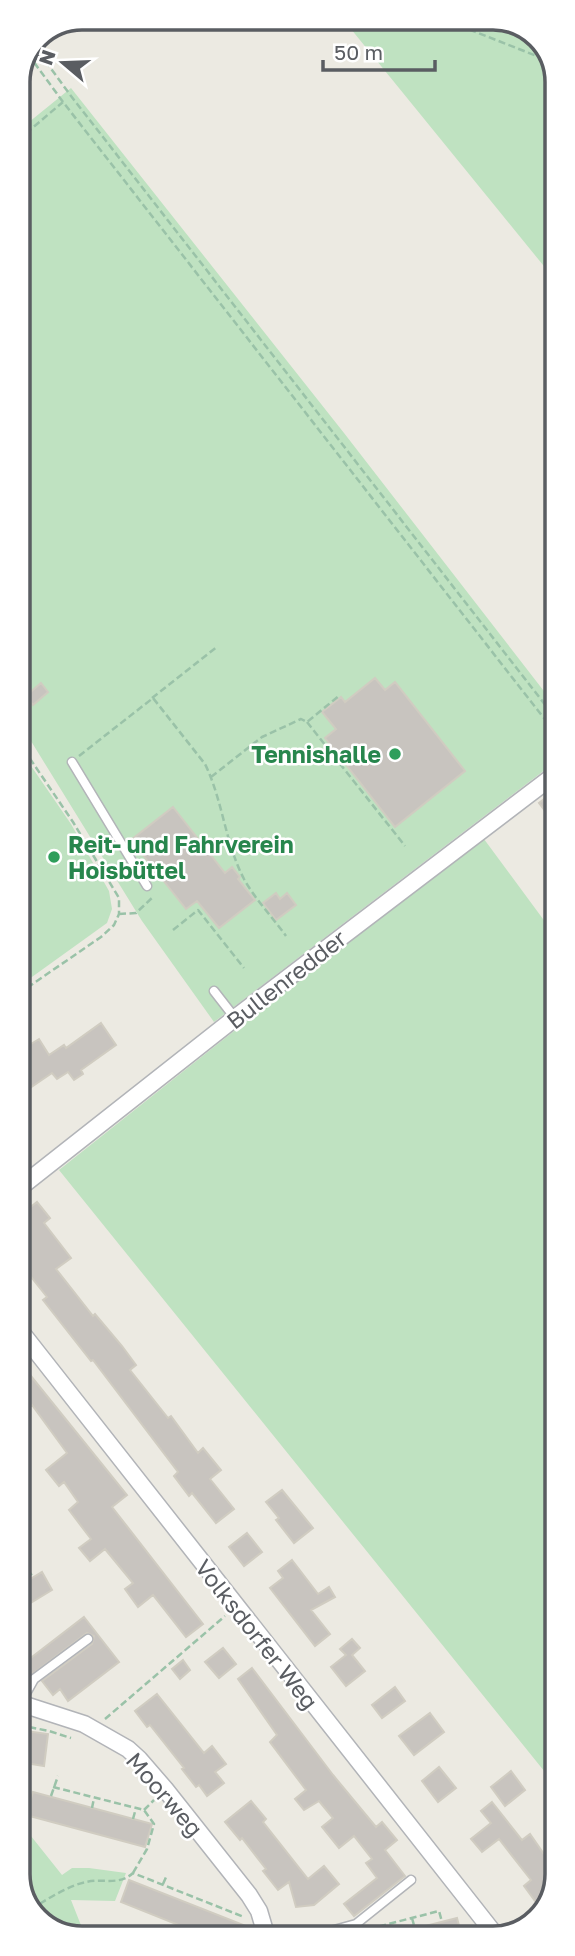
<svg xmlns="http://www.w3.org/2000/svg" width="575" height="1956" font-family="'Golos Text',sans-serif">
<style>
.green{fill:#bfe2c1}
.building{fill:#c8c4bf;stroke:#d0ccc1;stroke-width:2}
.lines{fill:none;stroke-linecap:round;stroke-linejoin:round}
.lane-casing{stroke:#b2b4b8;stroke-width:11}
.street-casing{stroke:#b2b4b8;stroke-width:19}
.path{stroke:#9ac2a8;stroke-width:2.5;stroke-dasharray:7 3.5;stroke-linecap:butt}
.lane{stroke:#fff;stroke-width:8}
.street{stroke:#fff;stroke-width:16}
.leisure-dot{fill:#2e9e5b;stroke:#fff;stroke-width:2.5}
.labels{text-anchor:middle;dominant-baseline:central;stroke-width:5;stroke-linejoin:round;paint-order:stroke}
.leisure-label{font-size:23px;font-weight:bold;fill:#27864d;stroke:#fff;text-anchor:end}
.street-label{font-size:23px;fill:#5a5d62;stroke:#fff}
.rim{fill:none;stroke:#5a5d62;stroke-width:3.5}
</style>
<rect width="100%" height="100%" fill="#eceae2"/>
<path class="green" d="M 342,18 L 502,18 L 536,34 L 556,68 L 556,281 Z
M 71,88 L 344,433 L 557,708 L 557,760 L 554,763 L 214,1022 L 142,921 L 18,720 L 18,131 Z
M 18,747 L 71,824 L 109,891 L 112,909 L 107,923 L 18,987 Z
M 481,835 L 557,938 L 557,1787 L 59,1170 Z
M 19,1821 L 62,1875 L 72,1868 L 89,1868 L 126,1873 L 115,1901 L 71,1900 L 86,1938 L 73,1938 L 39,1922 L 19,1888 Z"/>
<path class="building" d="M 375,678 L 385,690 L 395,682 L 465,771 L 395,827 L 325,738 L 336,729 L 322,712 L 341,697 L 345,702 Z
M 41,683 L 48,692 L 33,705 L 26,696 Z
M 557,789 L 557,827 L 539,803 Z
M 173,807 L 225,873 L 232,867 L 240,877 L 238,879 L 255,900 L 219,928 L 197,901 L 186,909 L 131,840 Z
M 276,893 L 280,899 L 287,893 L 296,905 L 276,920 L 263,903 Z
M 101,1023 L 116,1045 L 81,1070 L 83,1074 L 74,1080 L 68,1072 L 57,1079 L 52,1073 L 18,1096 L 18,1052 L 39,1039 L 49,1055 L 64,1045 L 66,1048 Z
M 37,1202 L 50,1218 L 44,1223 L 71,1258 L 56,1269 L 93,1316 L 95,1314 L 122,1346 L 136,1365 L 130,1370 L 168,1418 L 171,1416 L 198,1453 L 203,1448 L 221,1470 L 210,1479 L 234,1509 L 216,1523 L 192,1493 L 189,1496 L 174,1476 L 178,1472 L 93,1360 L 91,1361 L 43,1300 L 47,1297 L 20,1263 L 22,1261 L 18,1257 L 18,1217 Z
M 18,1360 L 127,1495 L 112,1507 L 203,1624 L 186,1637 L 153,1595 L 138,1607 L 125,1589 L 133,1583 L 105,1549 L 90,1561 L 79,1548 L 91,1539 L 69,1510 L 78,1502 L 64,1482 L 59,1486 L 46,1470 L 67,1453 L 32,1405 L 25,1411 L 18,1403 Z
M 282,1490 L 313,1528 L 294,1543 L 276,1520 L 279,1518 L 266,1502 Z
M 247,1533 L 262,1552 L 244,1566 L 229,1547 Z
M 292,1560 L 318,1594 L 329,1587 L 335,1597 L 311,1610 L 330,1634 L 315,1646 L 270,1588 L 283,1578 L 278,1571 Z
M 42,1572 L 52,1590 L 19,1610 L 19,1586 Z
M 84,1617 L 119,1662 L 68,1701 L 60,1689 L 53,1695 L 42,1681 L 92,1644 L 94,1636 L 87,1633 L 19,1684 L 19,1667 Z
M 352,1639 L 360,1648 L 352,1655 L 365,1671 L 346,1686 L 331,1667 L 346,1655 L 340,1649 Z
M 223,1648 L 236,1664 L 219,1678 L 205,1662 Z
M 183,1660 L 190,1670 L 180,1679 L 172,1669 Z
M 252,1668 L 333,1775 L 376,1827 L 382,1822 L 397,1840 L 385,1850 L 405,1876 L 354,1916 L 344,1904 L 377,1878 L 366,1863 L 372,1859 L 354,1836 L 339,1848 L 322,1827 L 333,1818 L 319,1801 L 304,1810 L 295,1799 L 306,1790 L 270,1742 L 277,1735 L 238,1679 Z
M 395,1687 L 405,1701 L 382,1718 L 372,1705 Z
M 157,1694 L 204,1753 L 212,1746 L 226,1764 L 215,1772 L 224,1783 L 207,1796 L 199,1785 L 196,1787 L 182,1769 L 184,1768 L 150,1725 L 147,1727 L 135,1711 Z
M 430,1713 L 444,1732 L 414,1755 L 399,1736 Z
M 19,1730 L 48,1734 L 44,1766 L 19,1762 Z
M 439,1767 L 456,1788 L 438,1802 L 422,1781 Z
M 511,1771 L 525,1790 L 505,1806 L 491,1787 Z
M 33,1792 L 152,1824 L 145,1847 L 26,1815 Z
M 251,1801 L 266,1819 L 263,1822 L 308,1879 L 324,1866 L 339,1884 L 314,1905 L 296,1907 L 289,1882 L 278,1890 L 263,1871 L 266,1869 L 242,1838 L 240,1840 L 225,1822 Z
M 492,1802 L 522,1840 L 530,1834 L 557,1873 L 551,1895 L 538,1905 L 524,1886 L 531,1880 L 499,1839 L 482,1852 L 471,1839 L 491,1823 L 481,1811 Z
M 129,1880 L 246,1926 L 242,1938 L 211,1938 L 121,1902 Z
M 457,1918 L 462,1937 L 399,1937 L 398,1933 Z"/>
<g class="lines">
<g class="lane-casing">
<path id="lane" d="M 72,762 L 147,886
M 214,991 L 235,1018
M 20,1704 L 34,1679 L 88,1639
M 305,1938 L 356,1924 L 411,1880"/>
</g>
<g class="street-casing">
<path id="street" d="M 18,1189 L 235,1018 L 557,773
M 18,1328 L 497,1937
M 19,1703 L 84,1724 L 128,1749 L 139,1759 L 165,1789 L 249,1895 L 259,1911 L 267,1938"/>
</g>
<path class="path" d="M 440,18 L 552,62
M 33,44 L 71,96 L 557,720
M 28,54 L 63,102 L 543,717 L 557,731
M 18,140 L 63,102
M 152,698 L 218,646
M 307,722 L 405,846
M 18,741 L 73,822 L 119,898 L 119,914 L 114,925 L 101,937 L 18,994
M 79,756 L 153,698 L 205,764 C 223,801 225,843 244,879 C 255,899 273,918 286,936
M 211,777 L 262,737 L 301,719 L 307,722 L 340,695
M 119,914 L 136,913 L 153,897
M 173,930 L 198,910 L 244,968
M 19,1567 L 25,1566 L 33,1577
M 19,1577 L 23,1583
M 105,1719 L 225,1616
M 19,1725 L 49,1731 L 71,1738
M 53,1787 L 144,1810 L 154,1824 L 147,1849 L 133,1873
M 51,1796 L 58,1776
M 92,1808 L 94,1798
M 144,1810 L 154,1800
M 133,1819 L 136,1808
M 163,1884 L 167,1875
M 31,1909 C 48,1899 67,1886 86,1882 C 103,1878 119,1886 133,1873 L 244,1917
M 412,1918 L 415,1929
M 384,1925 L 387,1936
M 369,1929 L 439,1911 L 442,1922"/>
<use href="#lane" class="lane"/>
<use href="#street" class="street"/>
</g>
<g class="leisure-dot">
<circle cx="395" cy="754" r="7"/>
<circle cx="54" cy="857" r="7"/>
</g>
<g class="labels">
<g class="leisure-label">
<text x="381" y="754">Tennishalle</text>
<text x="68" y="844" text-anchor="start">Reit- und Fahrverein<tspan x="68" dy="26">Hoisbüttel</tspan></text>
</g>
<g class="street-label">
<text transform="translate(286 979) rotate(-38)">Bullenredder</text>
<text transform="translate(257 1634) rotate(52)">Volksdorfer Weg</text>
<text transform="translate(165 1794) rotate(49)">Moorweg</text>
</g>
</g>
<path d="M0 0H575V1956H0ZM82 30H493A52 52 0 0 1 545 82V1874A52 52 0 0 1 493 1926H82A52 52 0 0 1 30 1874V82A52 52 0 0 1 82 30Z" fill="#fff" fill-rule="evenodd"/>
<path class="rim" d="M82 30H493A52 52 0 0 1 545 82V1874A52 52 0 0 1 493 1926H82A52 52 0 0 1 30 1874V82A52 52 0 0 1 82 30Z"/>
<g transform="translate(63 63) rotate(289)" stroke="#ffffff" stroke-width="5" paint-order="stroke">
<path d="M0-5L12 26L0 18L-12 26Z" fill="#5a5d62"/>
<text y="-10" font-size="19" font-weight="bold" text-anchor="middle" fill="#5a5d62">N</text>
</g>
<path d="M323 60v10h112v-10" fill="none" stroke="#5a5d62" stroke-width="3.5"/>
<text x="334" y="60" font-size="21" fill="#5a5d62" stroke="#ffffff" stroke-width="5" paint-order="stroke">50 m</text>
</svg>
